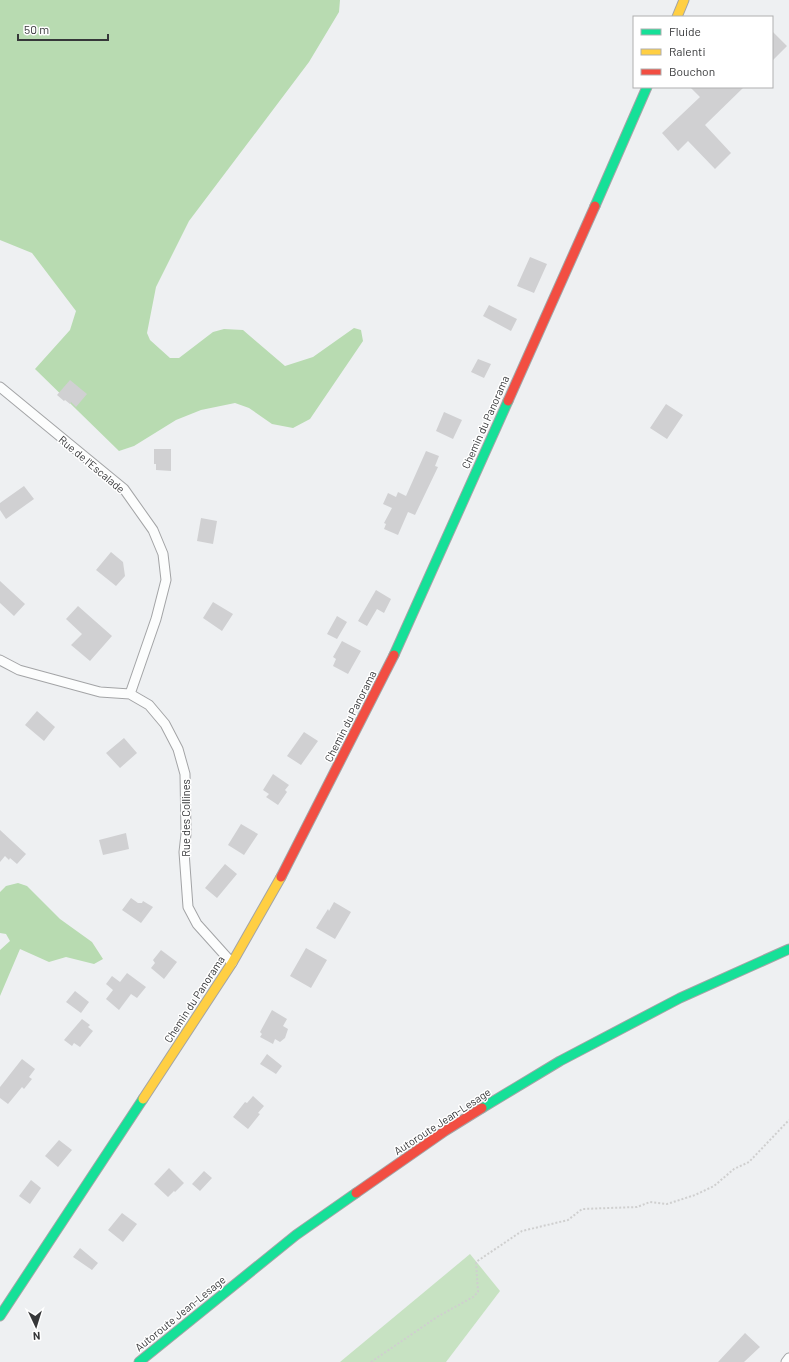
<svg xmlns="http://www.w3.org/2000/svg" width="789" height="1362" font-family="Barlow,sans-serif">
<style>
.green{fill:#c7e2c2}
.forest{fill:#b8dbb1}
.building{fill:#d0d0d2}
.lines{fill:none;stroke-linecap:round;stroke-linejoin:round}
.street-casing{stroke:#a3a4a6;stroke-width:11}
.fast-casing{stroke:#a3a4a6;stroke-width:11}
.slow-casing{stroke:#a3a4a6;stroke-width:11}
.jam-casing{stroke:#a3a4a6;stroke-width:11}
.path{stroke:#cfcfcf;stroke-width:2;stroke-dasharray:2 2;stroke-linecap:butt}
.street{stroke:#fcfdfd;stroke-width:9}
.fast{stroke:#16e098;stroke-width:9}
.slow{stroke:#ffcf43;stroke-width:9}
.jam{stroke:#f24e42;stroke-width:9}
.labels{text-anchor:middle;dominant-baseline:central;stroke-width:3;stroke-linejoin:round;paint-order:stroke}
.street-label{font-size:11px;fill:#363739;stroke:#fff}
</style>
<rect width="100%" height="100%" fill="#eef0f2"/>
<path class="green" d="M 470,1254 L 500,1291 L 446,1362 L 340,1362 Z"/>
<path class="forest" d="M 0,0 L 340,0 L 339,12 L 309,62 L 189,221 L 156,287 L 147,333 L 150,340 L 170,358 L 179,358 L 213,332 L 224,329 L 243,330 L 285,366 L 313,357 L 354,328 L 361,330 L 363,341 L 310,419 L 293,428 L 272,424 L 249,408 L 235,403 L 201,410 L 176,420 L 134,446 L 119,451 L 35,369 L 70,330 L 76,311 L 32,253 L 0,240 Z
M 18,883 L 27,886 L 60,919 L 92,942 L 103,959 L 94,964 L 66,957 L 49,962 L 20,949 L 0,996 L 0,950 L 10,941 L 6,934 L 0,933 L 0,892 L 6,886 Z"/>
<path class="building" d="M 772,31 L 787,46 L 772,61 Z
M 690,87 L 744,87 L 705,125 L 731,153 L 715,169 L 688,141 L 678,151 L 662,133 L 700,97 Z
M 530,257 L 547,264 L 534,293 L 517,286 Z
M 489,305 L 517,319 L 511,331 L 483,316 Z
M 478,359 L 491,364 L 484,378 L 471,372 Z
M 70,380 L 87,394 L 76,407 L 71,402 L 70,404 L 65,400 L 64,401 L 57,395 Z
M 666,404 L 683,415 L 667,439 L 650,428 Z
M 444,412 L 462,420 L 453,439 L 436,431 Z
M 154,449 L 171,449 L 171,471 L 156,470 L 156,464 L 154,464 Z
M 426,451 L 439,456 L 435,466 L 438,467 L 415,515 L 408,512 L 398,535 L 384,529 L 386,524 L 384,523 L 392,508 L 383,504 L 388,493 L 396,497 L 398,492 L 406,496 Z
M 24,486 L 34,499 L 6,519 L 0,510 L 0,503 Z
M 201,518 L 217,521 L 213,544 L 197,541 Z
M 111,552 L 123,562 L 125,576 L 116,586 L 96,570 Z
M 0,581 L 25,604 L 14,616 L 0,603 Z
M 376,590 L 391,599 L 384,613 L 377,609 L 367,626 L 358,621 Z
M 213,602 L 233,614 L 222,631 L 203,618 Z
M 78,606 L 112,636 L 90,661 L 71,645 L 82,634 L 66,619 Z
M 337,616 L 347,622 L 337,639 L 327,634 Z
M 342,641 L 361,651 L 348,674 L 333,666 L 336,659 L 333,657 Z
M 37,711 L 55,727 L 44,741 L 25,725 Z
M 304,732 L 318,741 L 301,765 L 287,756 Z
M 124,738 L 137,753 L 120,768 L 106,753 Z
M 273,774 L 289,785 L 285,790 L 287,792 L 278,805 L 266,797 L 269,794 L 263,790 Z
M 241,824 L 258,834 L 244,855 L 228,845 Z
M 0,830 L 26,854 L 17,864 L 10,858 L 9,860 L 5,856 L 0,862 Z
M 126,833 L 129,849 L 103,855 L 99,840 Z
M 225,864 L 237,874 L 217,898 L 205,888 Z
M 131,898 L 138,903 L 142,903 L 143,901 L 153,907 L 141,923 L 122,910 Z
M 334,902 L 351,912 L 335,939 L 316,928 L 328,909 L 329,911 Z
M 306,948 L 327,960 L 311,988 L 290,976 Z
M 161,950 L 177,962 L 164,979 L 151,968 L 155,963 L 153,960 Z
M 127,973 L 146,987 L 137,998 L 131,994 L 119,1010 L 106,999 L 113,990 L 106,984 L 112,976 L 120,982 Z
M 75,991 L 89,1002 L 81,1013 L 66,1002 Z
M 272,1010 L 287,1019 L 283,1026 L 288,1029 L 285,1038 L 280,1042 L 275,1039 L 273,1044 L 260,1037 L 262,1034 L 260,1032 Z
M 82,1019 L 90,1025 L 88,1027 L 93,1031 L 80,1047 L 74,1043 L 72,1046 L 64,1040 Z
M 267,1054 L 282,1066 L 276,1074 L 260,1064 Z
M 22,1059 L 35,1069 L 29,1077 L 32,1079 L 24,1089 L 22,1087 L 8,1104 L 0,1098 L 0,1087 Z
M 253,1096 L 264,1106 L 258,1113 L 260,1114 L 248,1129 L 233,1117 L 245,1102 L 247,1103 Z
M 59,1140 L 72,1150 L 58,1167 L 45,1156 Z
M 169,1168 L 184,1183 L 175,1192 L 174,1191 L 168,1197 L 154,1184 Z
M 204,1171 L 212,1178 L 200,1191 L 192,1184 Z
M 31,1180 L 41,1188 L 30,1204 L 19,1196 Z
M 122,1213 L 137,1224 L 123,1242 L 108,1230 Z
M 80,1248 L 98,1263 L 92,1270 L 73,1257 Z
M 745,1333 L 760,1347 L 744,1362 L 718,1362 Z"/>
<g class="lines">
<g class="street-casing">
<path id="street" d="M 0,387 L 124,489 L 153,530 L 163,554 L 166,580 L 156,619 L 130,694
M 0,660 L 19,670 L 100,692 L 130,694 L 149,705 L 165,724 L 178,749 L 185,774 L 186,834 L 184,852 L 188,907 L 197,924 L 232,963
M 786,1362 L 789,1358"/>
</g>
<g class="fast-casing">
<path id="fast" d="M 595,206 L 647,87
M 394,655 L 508,401
M 482,1108 L 560,1061 L 680,998 L 789,949
M 0,1316 L 143,1099
M 139,1362 L 296,1235 L 356,1193"/>
</g>
<g class="slow-casing">
<path id="slow" d="M 677,17 L 684,0
M 143,1099 L 232,963 L 281,877"/>
</g>
<g class="jam-casing">
<path id="jam" d="M 508,401 L 595,206
M 281,877 L 394,655
M 356,1193 L 445,1131 L 482,1108"/>
</g>
<path class="path" d="M 371,1362 L 437,1317 L 473,1297 L 478,1292 L 476,1262 L 522,1231 L 568,1220 L 582,1209 L 637,1207 L 650,1202 L 667,1204 L 695,1195 L 714,1186 L 734,1169 L 749,1162 L 789,1120"/>
<use href="#street" class="street"/>
<use href="#fast" class="fast"/>
<use href="#slow" class="slow"/>
<use href="#jam" class="jam"/>
</g>
<g class="labels">
<g class="street-label">
<text transform="translate(485 422) rotate(-66)">Chemin du Panorama</text>
<text transform="translate(92 464) rotate(40)">Rue de l'Escalade</text>
<text transform="translate(350 716) rotate(-63)">Chemin du Panorama</text>
<text transform="translate(185 818) rotate(-90)">Rue des Collines</text>
<text transform="translate(194 999) rotate(-57)">Chemin du Panorama</text>
<text transform="translate(442 1121) rotate(-33)">Autoroute Jean-Lesage</text>
<text transform="translate(180 1313) rotate(-39)">Autoroute Jean-Lesage</text>
</g>
</g>
<rect x="633" y="16" width="140" height="72" fill="#ffffff" stroke="#afafb0"/>
<rect x="641" y="29" width="20" height="6" fill="#16e098" stroke="#afafb0"/>
<text x="669" y="36" font-size="12" fill="#363739">Fluide</text>
<rect x="641" y="49" width="20" height="6" fill="#ffcf43" stroke="#afafb0"/>
<text x="669" y="56" font-size="12" fill="#363739">Ralenti</text>
<rect x="641" y="69" width="20" height="6" fill="#f24e42" stroke="#afafb0"/>
<text x="669" y="76" font-size="12" fill="#363739">Bouchon</text>
<g transform="translate(36 1326) rotate(176)" stroke="#ffffff" stroke-width="3" paint-order="stroke">
<path d="M0-3L7 15L0 10L-7 15Z" fill="#363739"/>
<text y="-6" font-size="11" font-weight="bold" text-anchor="middle" fill="#363739">N</text>
</g>
<path d="M18 34v6h90v-6" fill="none" stroke="#363739" stroke-width="2"/>
<text x="24" y="34" font-size="12" fill="#363739" stroke="#ffffff" stroke-width="3" paint-order="stroke">50 m</text>
</svg>
